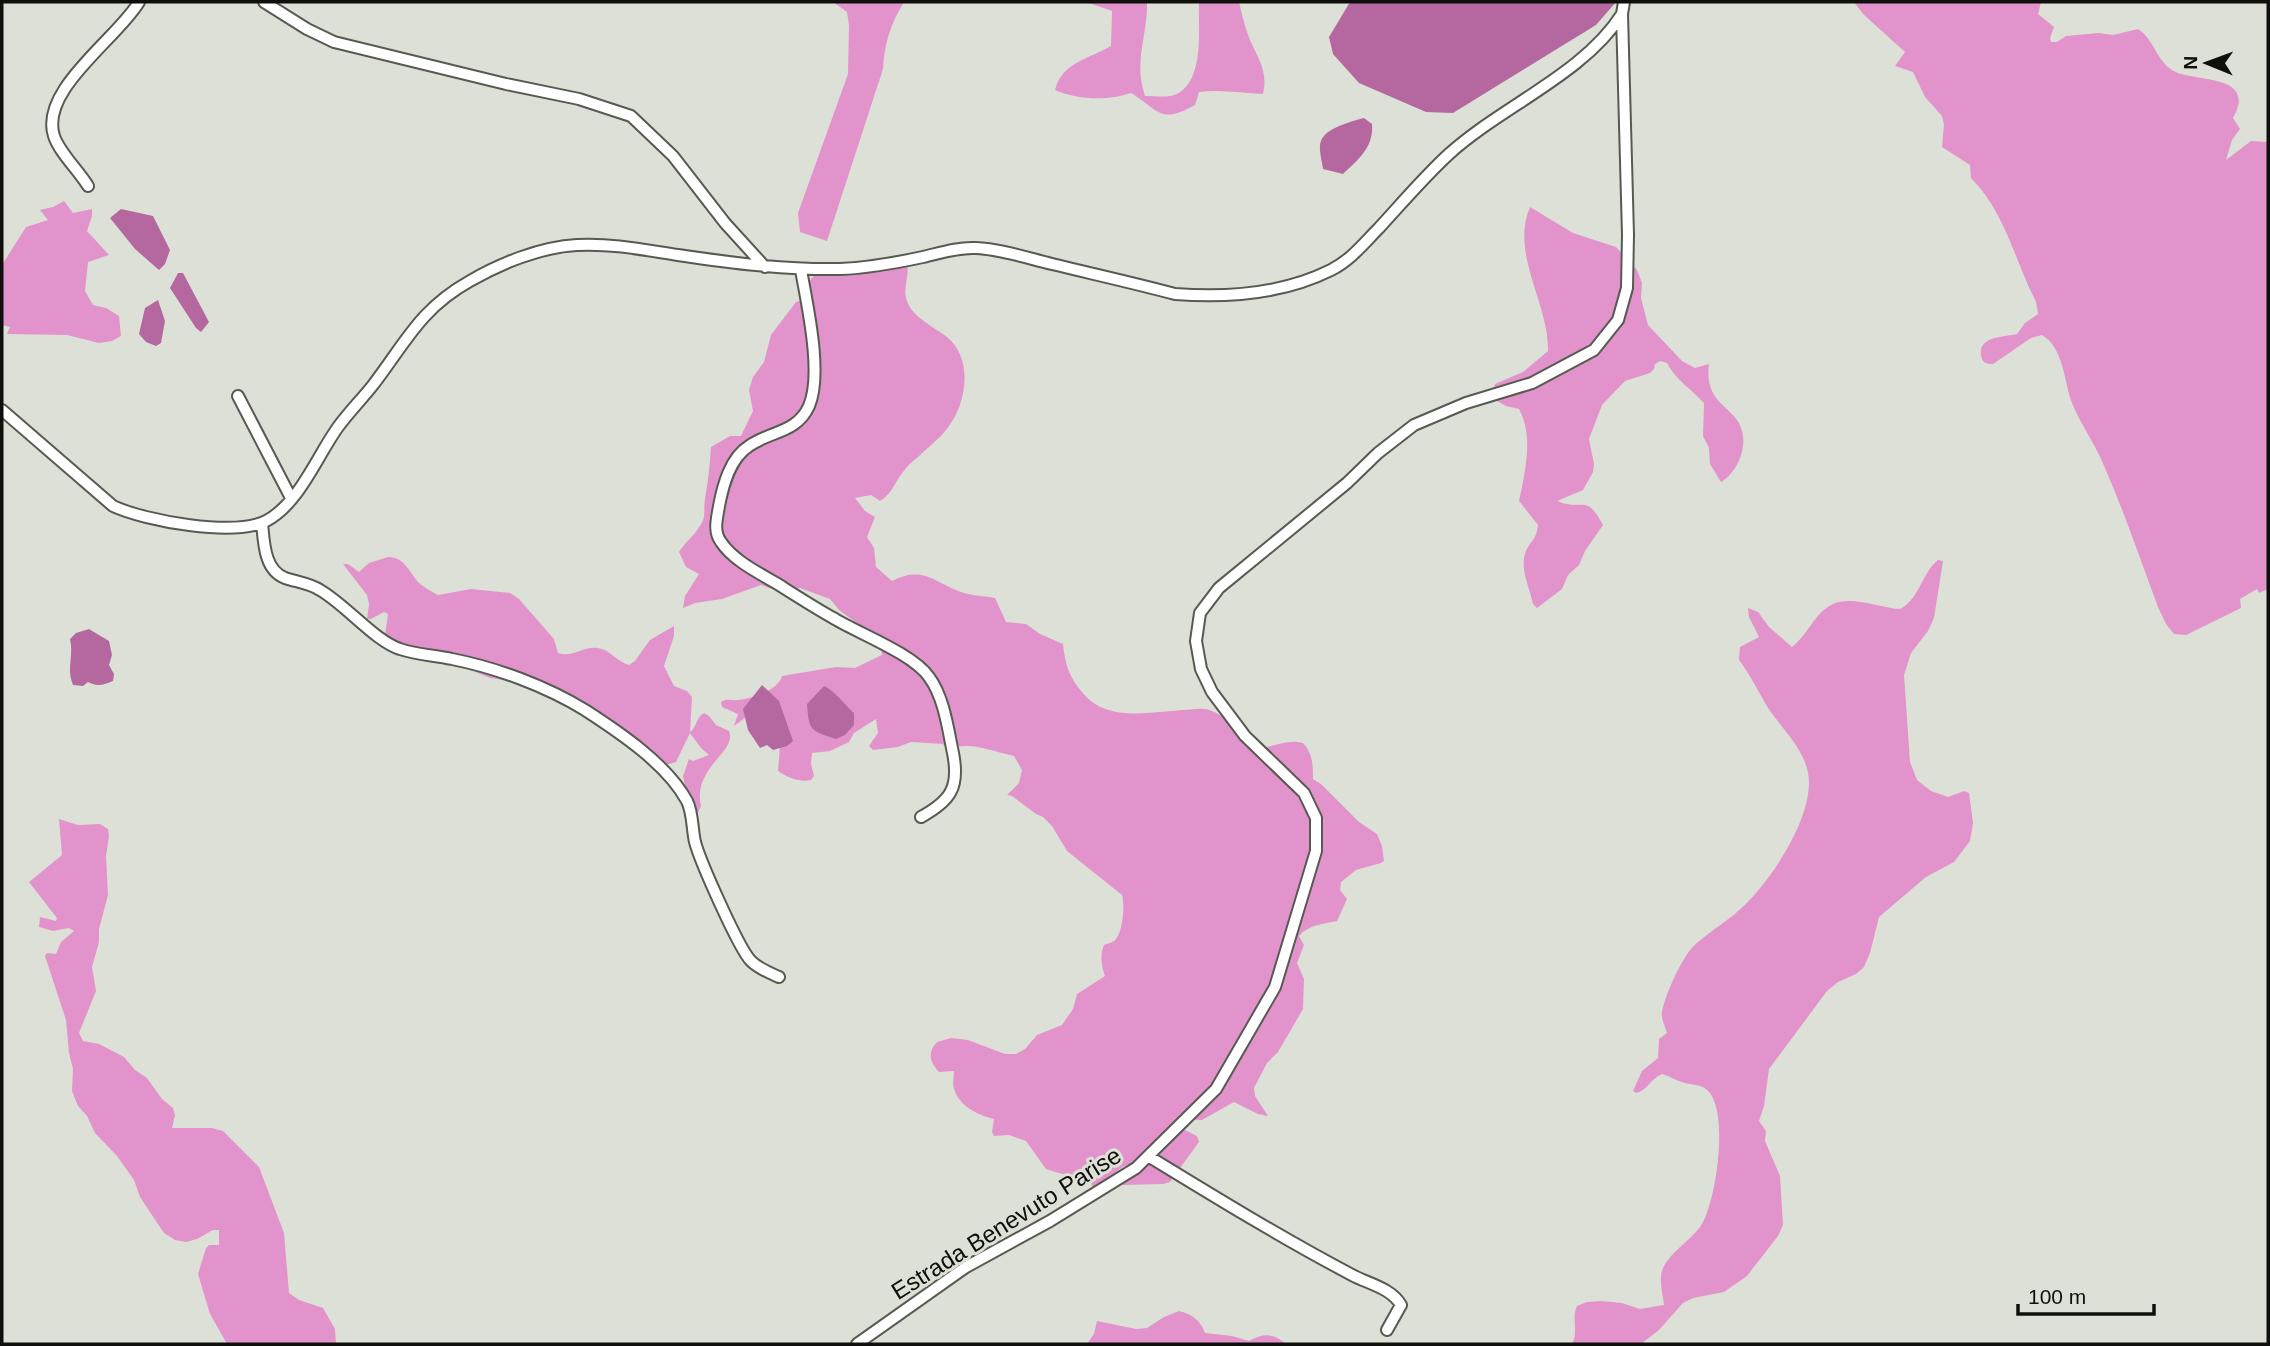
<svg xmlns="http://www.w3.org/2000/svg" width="2270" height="1346" font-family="Arial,sans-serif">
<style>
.forest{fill:#e393cc}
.water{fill:#b4689f}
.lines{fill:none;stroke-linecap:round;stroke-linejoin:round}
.minor-casing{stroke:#575a51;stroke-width:14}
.minor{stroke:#fff;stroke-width:10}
.labels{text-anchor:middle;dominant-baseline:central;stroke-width:6;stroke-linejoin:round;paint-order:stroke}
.street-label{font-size:24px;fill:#0f100c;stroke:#dde0d6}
</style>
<rect width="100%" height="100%" fill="#dde0d6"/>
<path class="forest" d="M 833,2 L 904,2 C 891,23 884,44 883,69 L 827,241 L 800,232 L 798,213 L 848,74 L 849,25 L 847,12 Z
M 1086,2 L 1147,2 C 1148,35 1133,61 1145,96 C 1154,96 1169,98 1177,94 C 1205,79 1198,28 1199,2 L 1239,2 C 1242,14 1245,28 1250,40 C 1259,60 1268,72 1263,94 C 1242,93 1220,89 1199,92 L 1195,105 C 1160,125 1159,110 1131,93 C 1108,101 1078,100 1055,90 C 1062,62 1089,59 1111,46 L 1112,11 Z
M 1854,2 L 2041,2 L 2038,14 L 2054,27 L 2050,38 L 2051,42 L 2057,42 L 2066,36 L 2099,33 L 2113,35 L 2138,29 C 2154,39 2156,60 2172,70 C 2191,83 2259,72 2233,118 L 2240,129 L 2232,140 L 2226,160 L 2251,141 L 2268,142 L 2268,589 L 2259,593 L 2257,589 L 2240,599 L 2241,608 L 2186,635 L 2174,634 L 2166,624 L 2158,607 C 2140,558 2123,509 2102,461 C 2093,441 2080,423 2072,403 C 2064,382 2064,348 2042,335 L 2031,338 L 1993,364 C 1986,364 1982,363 1981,355 C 1978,336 2005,337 2017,334 L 2025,323 L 2038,314 L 2036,302 C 2015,261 2005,212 1971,178 L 1970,165 L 1942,147 L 1944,125 L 1942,116 L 1925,97 L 1913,72 L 1895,66 L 1905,52 L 1863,14 Z
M 64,201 L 73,213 L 92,209 L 92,216 L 87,231 L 109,255 L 88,262 L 85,291 L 93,305 L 106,308 L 119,316 L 121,336 L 112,341 L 99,343 L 67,335 L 7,334 L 10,327 L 2,325 L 2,265 L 26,227 L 48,220 L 40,210 L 53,207 Z
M 1530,207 L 1573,233 L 1616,247 L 1637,270 L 1642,283 L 1641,298 L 1648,325 L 1682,361 L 1695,368 L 1709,364 C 1708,374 1708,382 1712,391 C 1717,403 1730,410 1737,420 C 1751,440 1740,470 1721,482 L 1710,464 L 1709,448 L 1703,436 L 1704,403 C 1692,390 1675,379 1667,363 L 1660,361 L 1655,364 L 1654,369 L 1650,373 L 1625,381 L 1602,405 L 1589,439 L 1594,464 L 1593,472 L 1583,490 L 1557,501 C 1584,512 1585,492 1603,525 L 1585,551 L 1579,565 L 1568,575 L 1562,589 L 1537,608 L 1533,604 C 1530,589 1520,569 1525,554 C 1529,541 1536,542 1538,525 L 1519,501 C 1525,472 1534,436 1519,409 L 1506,406 L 1492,398 L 1495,384 L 1523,372 L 1548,351 C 1549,303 1510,254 1530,207 Z
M 907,264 C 910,276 902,288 907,301 C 912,317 934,327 947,337 C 974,359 967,405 946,430 C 938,440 927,448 918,457 C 913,461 907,466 903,472 C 895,482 892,494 880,501 L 871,495 L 855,498 L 865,511 L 875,517 L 867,537 L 874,548 L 876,567 L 892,581 C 923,565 934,582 961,592 C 972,596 985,596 995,598 L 1006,622 L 1026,624 L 1040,634 L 1063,644 C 1065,664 1069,677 1082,692 C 1107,723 1148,712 1183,710 C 1189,710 1198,708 1204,709 C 1224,711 1241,735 1255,748 C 1271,749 1286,738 1303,743 C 1313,754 1313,765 1313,779 L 1321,784 L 1359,822 L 1377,834 L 1382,846 L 1384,861 L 1381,863 L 1356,870 L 1341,882 L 1340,890 L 1347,899 L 1337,921 C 1323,924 1308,925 1299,936 L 1304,945 L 1297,963 L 1304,979 L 1303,1009 L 1278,1052 L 1267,1063 L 1254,1088 L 1255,1096 L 1268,1116 L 1258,1114 L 1234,1102 L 1202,1120 L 1179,1119 L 1179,1127 L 1197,1136 L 1199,1142 L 1170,1182 L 1163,1184 L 1123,1185 L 1122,1182 L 1137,1165 C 1120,1162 1114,1176 1103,1187 C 1099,1191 1093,1194 1087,1196 L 1093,1188 L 1091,1183 L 1046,1169 L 1026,1141 L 1009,1135 L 994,1136 L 992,1132 L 994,1119 C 978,1115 959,1106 954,1089 C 952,1084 954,1076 954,1071 L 939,1072 C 930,1062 927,1053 937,1042 L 951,1038 L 968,1040 L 1005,1054 L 1016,1054 L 1025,1049 L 1037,1035 L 1062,1025 L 1073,1009 L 1077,994 L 1105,976 C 1101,965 1100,955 1104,945 C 1106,944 1114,942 1115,940 C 1123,933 1125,904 1122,895 L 1067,851 L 1052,826 L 1043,817 L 1036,814 L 1012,796 L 1007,795 L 1019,783 L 1022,770 L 1014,756 C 991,751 971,741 947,749 L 943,744 L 911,742 L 898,747 L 873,750 L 869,746 L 878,733 L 876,719 L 854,733 L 849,742 L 830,751 L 812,753 L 811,764 L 814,776 L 811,780 C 801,783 786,777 778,771 L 780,746 L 754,711 L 734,726 L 738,714 L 722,707 L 721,702 C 728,698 730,701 737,700 C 751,699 779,690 782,676 L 836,667 L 855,668 L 882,655 L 880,639 L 840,611 L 830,599 L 800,588 L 772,589 L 761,585 L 722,599 L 695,603 L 683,608 L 685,596 L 699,574 L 686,567 L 679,552 C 685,542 694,536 700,526 C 707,516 703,509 705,499 C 708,481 710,465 711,447 L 730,436 L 741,436 L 753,411 L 749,390 L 753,377 L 764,362 L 771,335 L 796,302 L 804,300 C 806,289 807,281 816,274 Z
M 388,557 C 404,557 409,571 418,582 C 423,587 431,591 438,595 L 471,589 L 510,593 L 519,599 L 554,639 L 558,653 C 572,658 583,646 598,648 C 611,650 617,662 629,665 L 635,661 L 650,640 L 674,626 L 674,636 L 664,666 L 674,686 L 687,691 L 692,697 L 690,732 C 697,727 696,717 704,713 L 709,716 L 716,725 L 729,731 C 738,752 692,767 701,806 L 695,819 L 691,814 L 683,776 L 689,759 L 693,761 L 709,755 L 701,748 L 690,733 L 676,762 L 666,765 L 659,765 L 547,688 L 530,689 L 511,681 L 490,678 L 447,660 L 414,652 L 385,636 L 388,614 L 384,612 L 371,619 L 367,619 L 369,604 L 367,595 L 343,564 L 348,564 L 359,572 L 369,563 Z
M 1938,560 L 1943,561 L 1934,618 L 1928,631 L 1911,653 L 1904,675 L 1910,762 L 1917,780 L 1931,791 L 1948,797 L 1964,791 L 1969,793 L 1973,823 L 1970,841 L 1954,862 L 1926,877 L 1879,917 L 1870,953 L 1864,967 L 1856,974 L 1838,982 L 1827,991 L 1769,1069 L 1764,1106 L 1759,1121 L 1766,1131 L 1765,1141 L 1780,1176 L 1783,1225 L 1778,1236 L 1747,1276 L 1724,1292 L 1693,1298 L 1683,1303 L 1659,1330 L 1641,1344 L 1572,1344 C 1579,1331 1571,1318 1577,1306 L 1587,1302 L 1601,1301 L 1622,1303 L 1640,1309 L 1664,1305 C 1663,1293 1658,1280 1663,1268 C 1672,1250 1692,1240 1702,1224 C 1716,1200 1730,1110 1707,1090 C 1701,1084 1690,1085 1682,1082 C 1675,1080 1669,1076 1662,1074 C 1651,1078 1647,1091 1636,1093 L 1633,1091 L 1642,1071 L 1658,1058 L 1659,1039 L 1667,1033 C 1665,1026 1661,1019 1662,1012 C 1665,996 1678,967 1688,953 C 1695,941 1725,923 1737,912 C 1768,886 1816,816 1808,773 C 1803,745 1777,725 1764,701 C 1756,687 1749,673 1739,660 L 1740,647 L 1759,637 L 1749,617 L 1748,608 L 1758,612 L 1769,627 L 1792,647 C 1808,635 1814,613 1833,604 C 1854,594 1894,613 1902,608 C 1920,597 1922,573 1938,560 Z
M 59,819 L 78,825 L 100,824 L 108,829 L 109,836 L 106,856 L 108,895 L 99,929 L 99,942 L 92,967 L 96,991 L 79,1033 L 83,1041 L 99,1044 L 124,1057 L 135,1070 L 147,1078 L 162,1099 L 173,1108 L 175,1115 L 172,1128 L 212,1128 L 223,1131 L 259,1167 L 284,1233 L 289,1293 L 299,1300 L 323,1308 L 335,1329 L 336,1344 L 227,1344 L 210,1314 L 198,1274 L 206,1248 L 209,1245 L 219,1245 L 219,1230 L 213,1230 L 197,1239 L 186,1242 L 175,1240 L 164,1233 L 140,1197 L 134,1180 L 117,1156 L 95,1133 L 87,1116 L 78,1106 L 72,1091 L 73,1069 L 69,1053 L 66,1020 L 45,956 L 47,953 L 56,954 L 61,942 L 74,931 L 69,928 L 53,931 L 39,927 L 40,917 L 56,921 L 57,918 L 29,882 L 62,855 Z
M 1179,1311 C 1192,1314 1201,1321 1205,1333 L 1232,1336 L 1249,1341 C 1264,1333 1273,1333 1286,1344 L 1087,1344 L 1094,1334 L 1097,1321 L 1136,1329 L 1147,1328 L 1164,1317 Z"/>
<path class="water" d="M 1350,2 L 1616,2 L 1596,25 L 1453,113 L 1426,112 L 1359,83 L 1333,54 L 1329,37 Z
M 1364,118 L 1372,124 C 1374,147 1359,159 1343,174 L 1323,169 C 1322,161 1318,148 1321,141 C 1325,128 1353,121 1364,118 Z
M 121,209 L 153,216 L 170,250 L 165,264 L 159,270 L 135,249 L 110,218 Z
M 178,273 L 183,273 L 209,322 L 201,332 L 196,328 L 170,288 Z
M 158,300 L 165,321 L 161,343 L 156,346 L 146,342 L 139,334 L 145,308 Z
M 89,629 L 109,641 L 112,655 L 109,665 L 114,674 L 113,681 C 104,685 97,687 88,682 L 83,686 L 73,685 C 66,668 74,657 70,639 L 76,633 Z
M 762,685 L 779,701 L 793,741 L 787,746 L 773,750 L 767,745 L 760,748 L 748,730 L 743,709 Z
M 824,686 C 834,690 845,705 854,713 L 854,725 L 845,735 L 836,739 C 810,731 809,730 807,704 Z"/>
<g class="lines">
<g class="minor-casing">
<path id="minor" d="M 264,2 L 307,29 L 334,42 L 506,84 L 579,99 L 631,116 L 673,156 L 725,223 L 765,267
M 88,186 C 79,171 59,152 54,136 C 39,90 118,38 139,2
M 801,270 C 807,304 823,374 809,406 C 797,433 770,431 749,446 C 730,458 723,485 719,506 C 717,519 713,531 721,542 C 733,560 757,572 776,583 C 795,595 815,608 835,619 C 860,634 913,654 929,677 C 944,697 948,729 953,753 C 960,788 950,801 921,817
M 238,396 L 291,498
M 2,410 L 113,506 C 145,521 234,537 266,521 C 299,504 317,456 338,427 C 349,412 362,399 373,385 C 406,342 420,309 470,281 C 501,263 541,247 577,245 C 611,243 645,250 678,255 C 732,263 785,270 840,269 C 868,268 895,263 923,257 C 940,253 958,247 976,248 C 1001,249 1027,258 1052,264 C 1093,274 1134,283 1175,294 C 1227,298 1283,294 1331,270 C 1351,260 1364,243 1379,228 C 1402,203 1424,177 1449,154 C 1502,106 1584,74 1622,14
M 262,523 C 264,542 264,570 285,578 C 297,582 309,583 320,590 C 346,605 375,641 400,649 C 417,655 435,655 452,659 C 497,668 546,686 585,710 C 619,732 667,764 687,801 C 693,813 692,829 695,842 C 700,861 739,949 751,961 C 759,969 770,973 779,977
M 1148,1156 C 1215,1197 1282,1238 1352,1275 C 1369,1284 1391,1288 1401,1305 L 1387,1330
M 857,1344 L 966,1267 L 1050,1221 L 1136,1168 L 1216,1089 L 1275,987 L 1316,851 L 1316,818 L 1304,793 L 1245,736 L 1212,692 L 1201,669 L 1196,641 L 1200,613 L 1219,588 L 1347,483 L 1378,453 L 1414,425 L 1466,403 L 1532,383 L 1594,350 L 1618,320 L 1627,288 L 1628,235 L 1622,14 L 1624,2"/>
</g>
<use href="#minor" class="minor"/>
</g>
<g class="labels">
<g class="street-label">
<text transform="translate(1006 1223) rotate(-32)">Estrada Benevuto Parise</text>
</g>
</g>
<rect width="2270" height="1346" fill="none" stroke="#0f100c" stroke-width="7"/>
<g transform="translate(2207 63) rotate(271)" stroke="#dde0d6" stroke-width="5" paint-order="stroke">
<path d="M0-5L12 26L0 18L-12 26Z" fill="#0f100c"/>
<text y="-10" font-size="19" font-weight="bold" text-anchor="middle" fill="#0f100c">N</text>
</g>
<path d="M2018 1304v10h136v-10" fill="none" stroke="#0f100c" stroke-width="3.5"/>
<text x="2028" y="1304" font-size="21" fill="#0f100c" stroke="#dde0d6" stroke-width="5" paint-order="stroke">100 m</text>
</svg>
